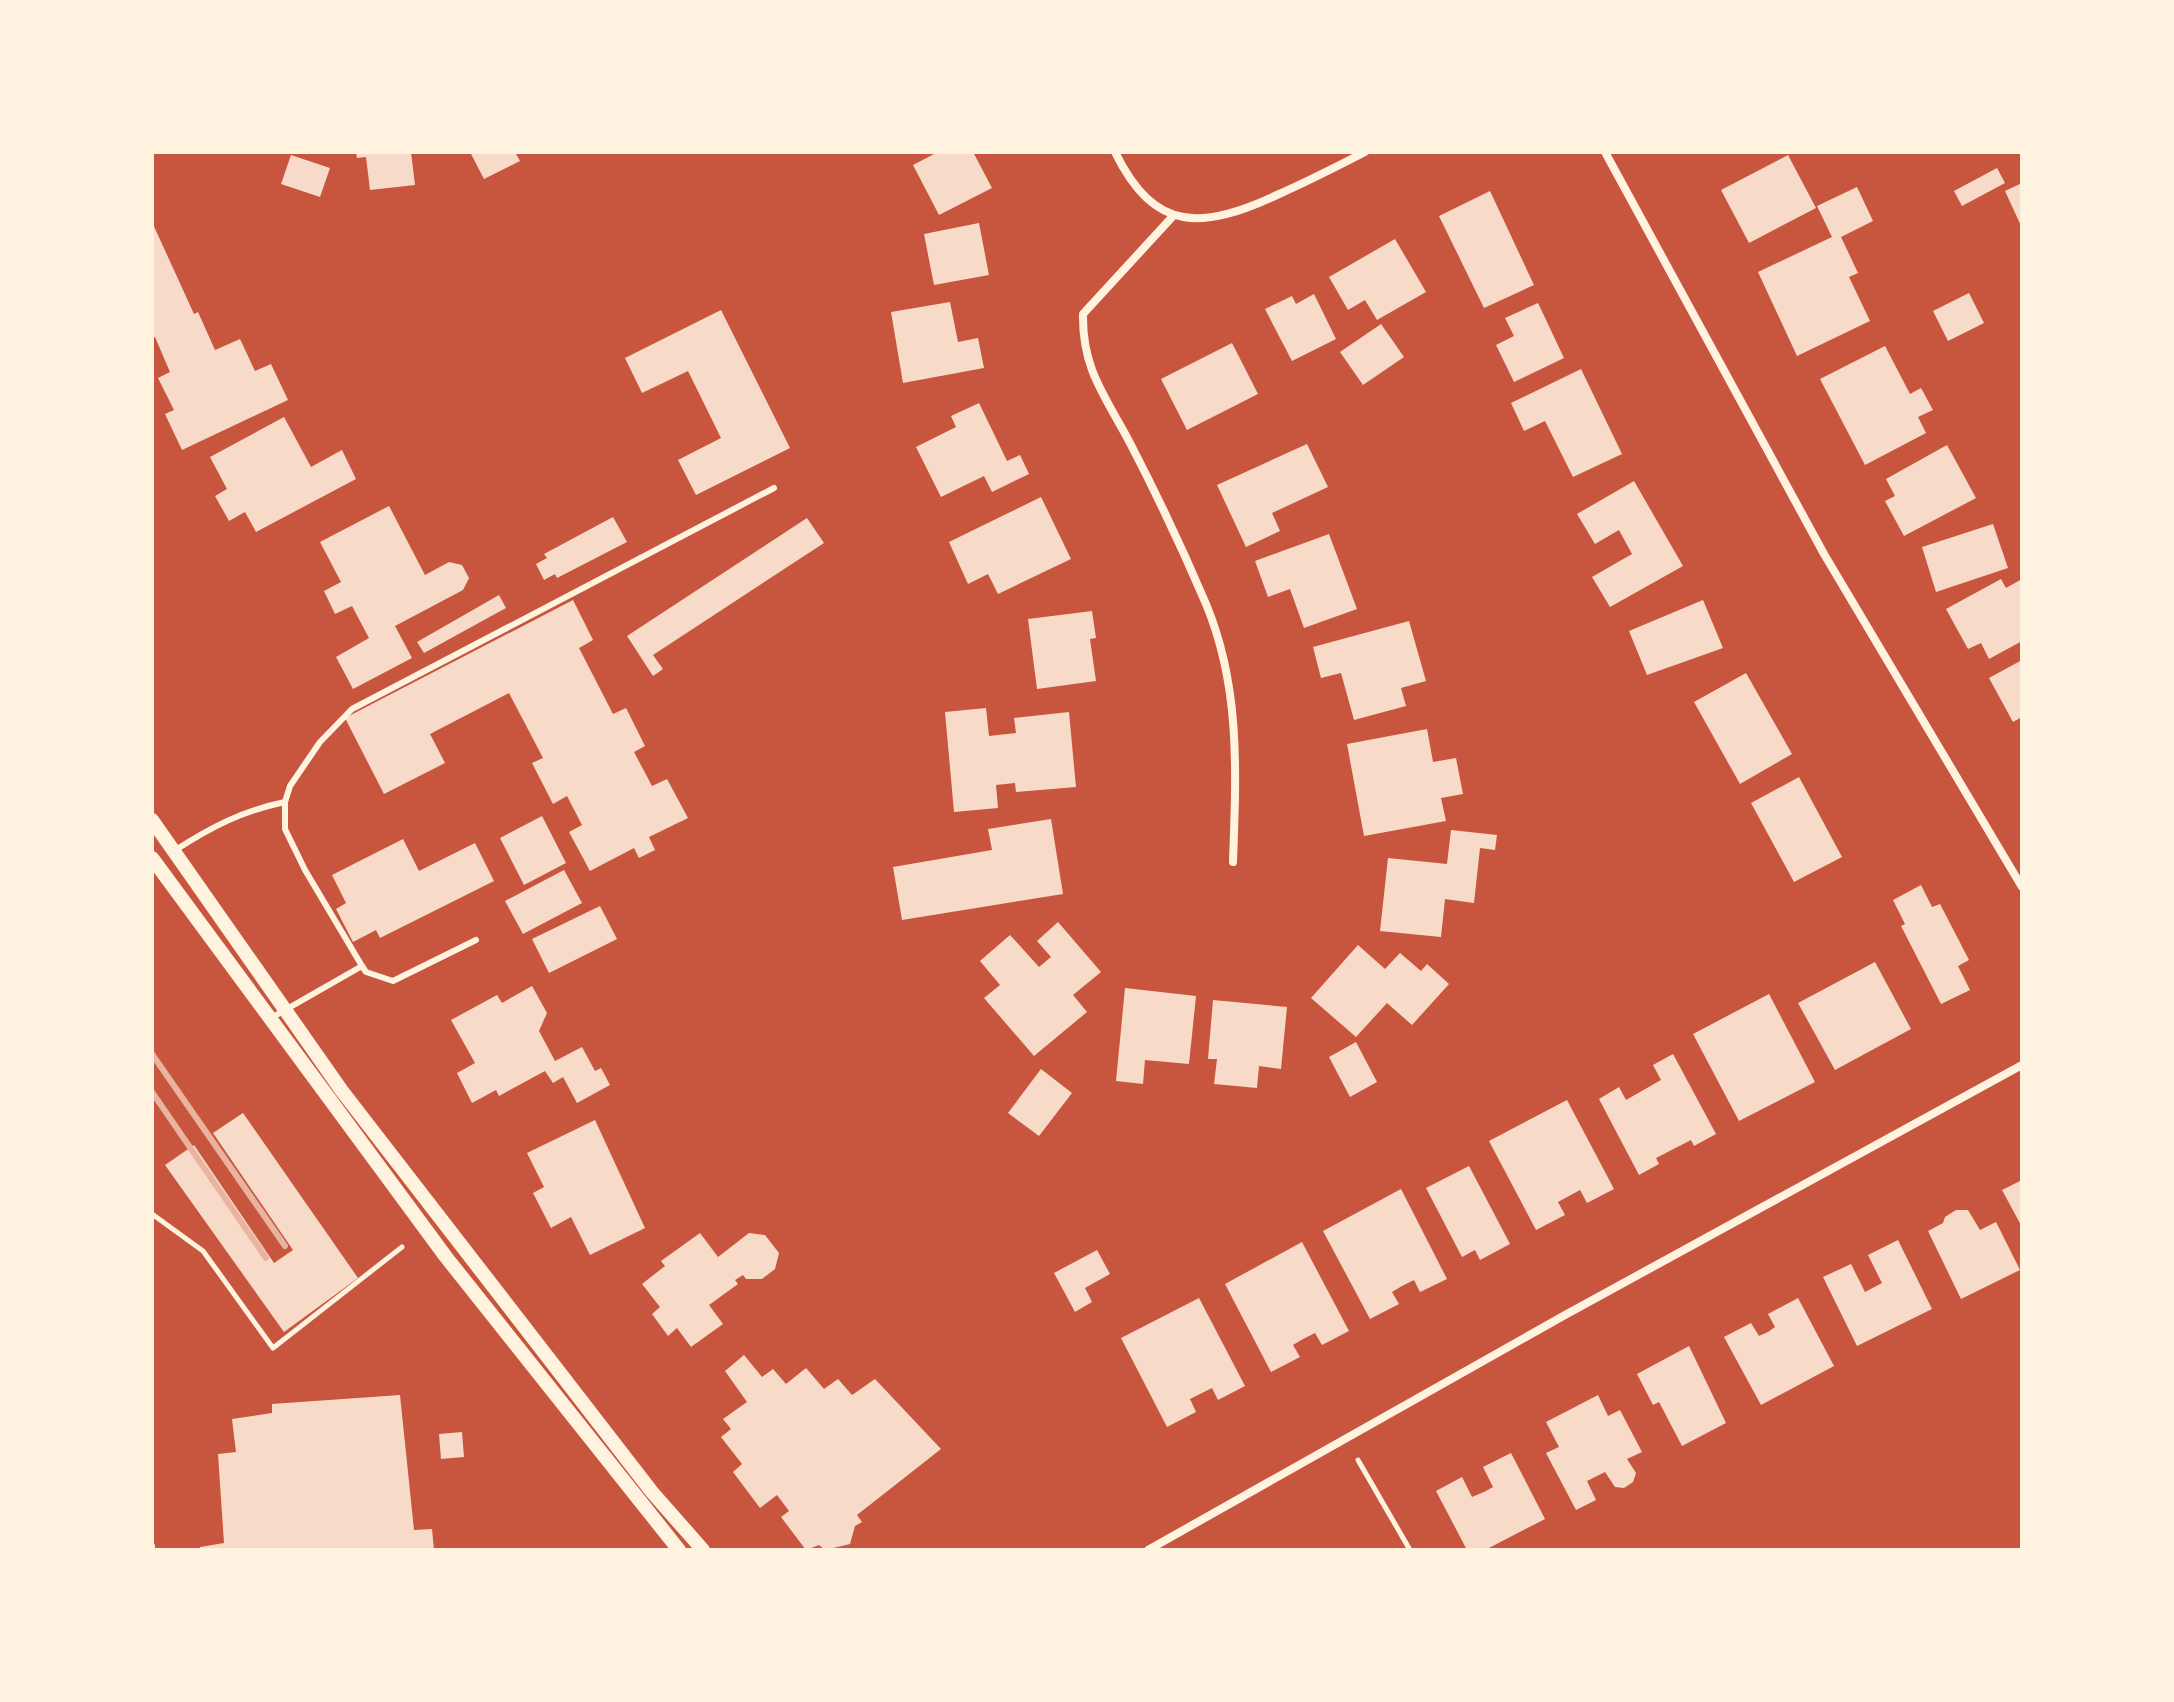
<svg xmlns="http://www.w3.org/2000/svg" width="2174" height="1702" font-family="'Times New Roman',serif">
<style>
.building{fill:#f7dbc8}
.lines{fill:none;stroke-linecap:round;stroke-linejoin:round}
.path{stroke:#fff3e0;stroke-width:5}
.service{stroke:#fff3e0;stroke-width:6}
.minor{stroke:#fff3e0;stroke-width:8}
.tertiary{stroke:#fff3e0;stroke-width:14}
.rail{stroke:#e9b49f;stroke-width:6}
</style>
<rect width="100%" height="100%" fill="#c8553d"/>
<path class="building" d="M 356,152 L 411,152 L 415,185 L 370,190 L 366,157 L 357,158 Z
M 470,152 L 515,152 L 520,161 L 484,179 Z
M 938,152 L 973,152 L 992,188 L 939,215 L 913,165 Z
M 291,155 L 330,168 L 320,197 L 281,184 Z
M 1788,155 L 1816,208 L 1749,243 L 1721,190 Z
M 1997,168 L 2005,183 L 1962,206 L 1954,191 Z
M 2022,183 L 2022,228 L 2005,191 Z
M 1857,187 L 1873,221 L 1841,237 L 1858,273 L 1849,277 L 1870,321 L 1797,356 L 1758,272 L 1832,237 L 1817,206 Z
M 1490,191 L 1534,285 L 1484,308 L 1439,216 Z
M 152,222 L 194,314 L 198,312 L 215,350 L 240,339 L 255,371 L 271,364 L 288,400 L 182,450 L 165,414 L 174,410 L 158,378 L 170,372 L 155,337 L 152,338 Z
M 979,223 L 989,275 L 934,285 L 924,234 Z
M 1395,239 L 1426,292 L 1377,320 L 1365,300 L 1348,310 L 1329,277 Z
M 1969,293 L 1984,323 L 1948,341 L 1933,311 Z
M 1314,294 L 1336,339 L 1292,361 L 1265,309 L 1292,296 L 1296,304 Z
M 950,302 L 958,342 L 978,338 L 984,368 L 903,383 L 891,312 Z
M 1538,303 L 1564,358 L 1514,382 L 1496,345 L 1514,336 L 1505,318 Z
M 721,310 L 790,448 L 696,495 L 678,460 L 721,438 L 688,371 L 642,393 L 625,358 Z
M 1381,324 L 1404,357 L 1363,385 L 1340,352 Z
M 1232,343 L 1258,394 L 1187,430 L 1161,379 Z
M 1885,346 L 1910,394 L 1921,388 L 1933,410 L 1918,417 L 1926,433 L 1865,465 L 1820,379 Z
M 1581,369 L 1622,454 L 1573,477 L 1545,421 L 1524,431 L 1511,403 Z
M 979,403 L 1007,461 L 1020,455 L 1029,474 L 992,492 L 984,476 L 941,497 L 916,447 L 956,427 L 951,416 Z
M 284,417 L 311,467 L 342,450 L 356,479 L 256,532 L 245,512 L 229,521 L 215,496 L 227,489 L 210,457 Z
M 1307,444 L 1328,487 L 1272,513 L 1280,531 L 1246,547 L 1217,485 Z
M 1947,445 L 1976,498 L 1904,536 L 1885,501 L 1895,496 L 1886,479 Z
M 1634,481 L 1683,566 L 1610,607 L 1592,577 L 1632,554 L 1619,530 L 1595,544 L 1577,514 Z
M 1041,497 L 1071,559 L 998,594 L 988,574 L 968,584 L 949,542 Z
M 389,506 L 425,575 L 449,562 L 462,565 L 469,578 L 463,590 L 395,626 L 412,658 L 353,689 L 336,657 L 369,638 L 352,606 L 335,614 L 324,591 L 341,582 L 320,542 Z
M 613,517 L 627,542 L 557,578 L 555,574 L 544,580 L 536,564 L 547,558 L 544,554 Z
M 807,518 L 824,543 L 653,655 L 663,669 L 653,676 L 627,636 Z
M 1993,524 L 2008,568 L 1936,592 L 1922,547 Z
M 1329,534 L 1357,609 L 1304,628 L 1290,589 L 1268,597 L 1255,561 Z
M 2001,579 L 2006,588 L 2022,579 L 2022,641 L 1989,659 L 1981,643 L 1968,649 L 1946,609 Z
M 499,595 L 506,608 L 424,653 L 417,642 Z
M 573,600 L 593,640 L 579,648 L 613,714 L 626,708 L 645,746 L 634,752 L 652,786 L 667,779 L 688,818 L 649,837 L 655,850 L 639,858 L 634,848 L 590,871 L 569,832 L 582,825 L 567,796 L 553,804 L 532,763 L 543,758 L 509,693 L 430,734 L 445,763 L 384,794 L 345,718 Z
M 1703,600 L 1723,648 L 1647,675 L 1629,631 Z
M 1092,611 L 1096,638 L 1090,639 L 1096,681 L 1037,689 L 1028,619 Z
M 1409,621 L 1426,681 L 1401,688 L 1406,706 L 1354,720 L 1341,673 L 1321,678 L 1313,647 Z
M 2022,660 L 2022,717 L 2013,722 L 1989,678 Z
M 1746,673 L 1792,754 L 1740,784 L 1694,702 Z
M 986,708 L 989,736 L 1016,733 L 1014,718 L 1069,712 L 1076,787 L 1016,792 L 1015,783 L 996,785 L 998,808 L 954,812 L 945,712 Z
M 1427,729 L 1433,762 L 1456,758 L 1463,794 L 1441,798 L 1446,821 L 1364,836 L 1347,744 Z
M 1799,777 L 1842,857 L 1794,882 L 1751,803 Z
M 542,816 L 566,863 L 524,885 L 500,838 Z
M 1051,819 L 1063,894 L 902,920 L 893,867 L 992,850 L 988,829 Z
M 1451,830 L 1497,835 L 1495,850 L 1480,848 L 1474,903 L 1445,899 L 1441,937 L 1380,931 L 1388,858 L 1447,864 Z
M 403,839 L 419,871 L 475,843 L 494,881 L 380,938 L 376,930 L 353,942 L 336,909 L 346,903 L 332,875 Z
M 564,870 L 582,903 L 523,934 L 505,901 Z
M 1921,885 L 1932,907 L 1940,904 L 1969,960 L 1958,966 L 1970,990 L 1941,1004 L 1901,926 L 1905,924 L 1893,900 Z
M 600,906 L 617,939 L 549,973 L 532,939 Z
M 1058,922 L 1101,972 L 1073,995 L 1087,1012 L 1034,1056 L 984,998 L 1000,985 L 980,961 L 1010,935 L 1039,967 L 1051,957 L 1037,941 Z
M 1358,945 L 1385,969 L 1400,953 L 1421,971 L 1427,964 L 1449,984 L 1412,1025 L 1387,1003 L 1356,1037 L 1311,998 Z
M 1875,962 L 1911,1029 L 1835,1070 L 1798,1003 Z
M 532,986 L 547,1013 L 539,1031 L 555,1061 L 582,1047 L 595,1071 L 601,1068 L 610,1085 L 577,1103 L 563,1077 L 553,1083 L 545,1071 L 499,1096 L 496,1090 L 472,1103 L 457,1073 L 475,1063 L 451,1020 L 497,995 L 502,1003 Z
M 1125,988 L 1196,996 L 1189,1064 L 1145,1060 L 1143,1084 L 1116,1081 Z
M 1769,994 L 1815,1082 L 1739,1121 L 1693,1034 Z
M 1213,1000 L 1287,1007 L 1281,1069 L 1259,1066 L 1257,1088 L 1214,1084 L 1217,1059 L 1208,1059 Z
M 1356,1042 L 1377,1082 L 1350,1097 L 1329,1057 Z
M 1673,1054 L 1716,1134 L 1694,1146 L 1691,1140 L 1656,1158 L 1659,1164 L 1639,1175 L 1599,1099 L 1619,1087 L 1626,1100 L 1661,1080 L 1653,1065 Z
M 1041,1069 L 1072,1093 L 1039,1136 L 1008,1113 Z
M 1567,1100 L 1614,1189 L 1587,1203 L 1580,1190 L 1558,1202 L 1565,1215 L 1536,1230 L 1489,1141 Z
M 243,1113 L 358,1278 L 284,1332 L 165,1165 L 194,1145 L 274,1263 L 293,1250 L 213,1133 Z
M 595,1120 L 645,1228 L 590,1255 L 571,1217 L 551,1228 L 533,1193 L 544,1187 L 527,1153 Z
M 1469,1166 L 1510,1244 L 1480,1260 L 1475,1250 L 1462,1257 L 1426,1188 Z
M 2022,1180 L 2022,1227 L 2002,1190 Z
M 1401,1189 L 1447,1279 L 1420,1292 L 1414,1280 L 1402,1286 L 1392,1292 L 1399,1304 L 1370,1319 L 1323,1231 Z
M 1956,1210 L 1968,1210 L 1980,1230 L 1996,1222 L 2020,1270 L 1961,1299 L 1928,1231 L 1943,1223 L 1945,1217 Z
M 700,1233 L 718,1257 L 749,1233 L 765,1235 L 779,1253 L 775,1269 L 762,1279 L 746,1279 L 743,1275 L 735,1280 L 738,1284 L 709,1305 L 723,1324 L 691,1347 L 677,1328 L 668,1336 L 652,1314 L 660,1307 L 642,1284 L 665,1266 L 661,1261 Z
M 1898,1240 L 1932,1309 L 1857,1346 L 1823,1277 L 1851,1264 L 1865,1292 L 1882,1283 L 1868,1255 Z
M 1302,1242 L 1349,1331 L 1322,1345 L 1315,1333 L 1303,1339 L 1293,1345 L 1300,1357 L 1271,1372 L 1225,1284 Z
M 1097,1250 L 1110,1274 L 1085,1288 L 1092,1302 L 1075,1312 L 1054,1273 Z
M 1199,1298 L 1245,1386 L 1218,1400 L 1212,1388 L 1190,1399 L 1196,1412 L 1167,1427 L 1121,1338 Z
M 1798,1298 L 1834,1366 L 1761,1405 L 1724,1337 L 1751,1323 L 1759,1336 L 1768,1332 L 1775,1327 L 1768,1314 Z
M 1689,1346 L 1726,1423 L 1682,1446 L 1659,1402 L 1653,1405 L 1637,1374 Z
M 744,1355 L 762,1377 L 773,1369 L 786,1384 L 806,1368 L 824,1389 L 838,1379 L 852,1395 L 875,1379 L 941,1449 L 857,1515 L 862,1522 L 855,1526 L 850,1544 L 825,1550 L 819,1545 L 806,1550 L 781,1517 L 789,1511 L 777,1495 L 760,1508 L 733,1472 L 742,1464 L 721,1437 L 731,1429 L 723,1419 L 747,1402 L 725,1371 Z
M 400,1395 L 414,1530 L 432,1529 L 434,1550 L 200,1550 L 200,1547 L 224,1543 L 218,1454 L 236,1452 L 232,1419 L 272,1413 L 272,1404 Z
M 1598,1395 L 1608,1416 L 1620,1410 L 1642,1452 L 1627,1459 L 1636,1473 L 1633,1482 L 1624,1488 L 1615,1487 L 1605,1472 L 1587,1481 L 1596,1500 L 1576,1510 L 1546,1453 L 1559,1447 L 1546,1422 Z
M 462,1432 L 464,1457 L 441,1459 L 439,1434 Z
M 1511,1453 L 1545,1519 L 1485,1550 L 1467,1550 L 1436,1491 L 1462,1477 L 1472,1497 L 1484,1492 L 1493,1487 L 1483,1467 Z"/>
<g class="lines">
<path class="path" d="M 152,1214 L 203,1251 L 273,1348 L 402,1247
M 1358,1460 L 1410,1550"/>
<path class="service" d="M 174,851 C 211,827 242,811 285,802
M 476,940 L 393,981 L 366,972 L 362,966 L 305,870 L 285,829 L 285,802 L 290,786 L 320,742 L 352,709 L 774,488
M 271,1018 L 362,966
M 152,1546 L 152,1550"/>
<path class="minor" d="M 1115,152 C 1155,234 1203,229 1277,195 C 1306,182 1336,167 1365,152
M 1605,152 L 1824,554 L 2022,887
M 1174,215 L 1083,314 C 1082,370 1106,397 1130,443 C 1157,495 1183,550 1206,604 C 1241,688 1236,773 1233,862
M 1148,1550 L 1565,1315 L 2022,1065"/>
<path class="tertiary" d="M 152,820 L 342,1091 L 652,1492 L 703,1550
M 152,858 L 446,1257 L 679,1550"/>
<path class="rail" d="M 152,1054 L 285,1246
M 152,1092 L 266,1258"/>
</g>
<rect width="2174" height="1702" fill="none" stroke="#fff3e0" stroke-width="308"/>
</svg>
